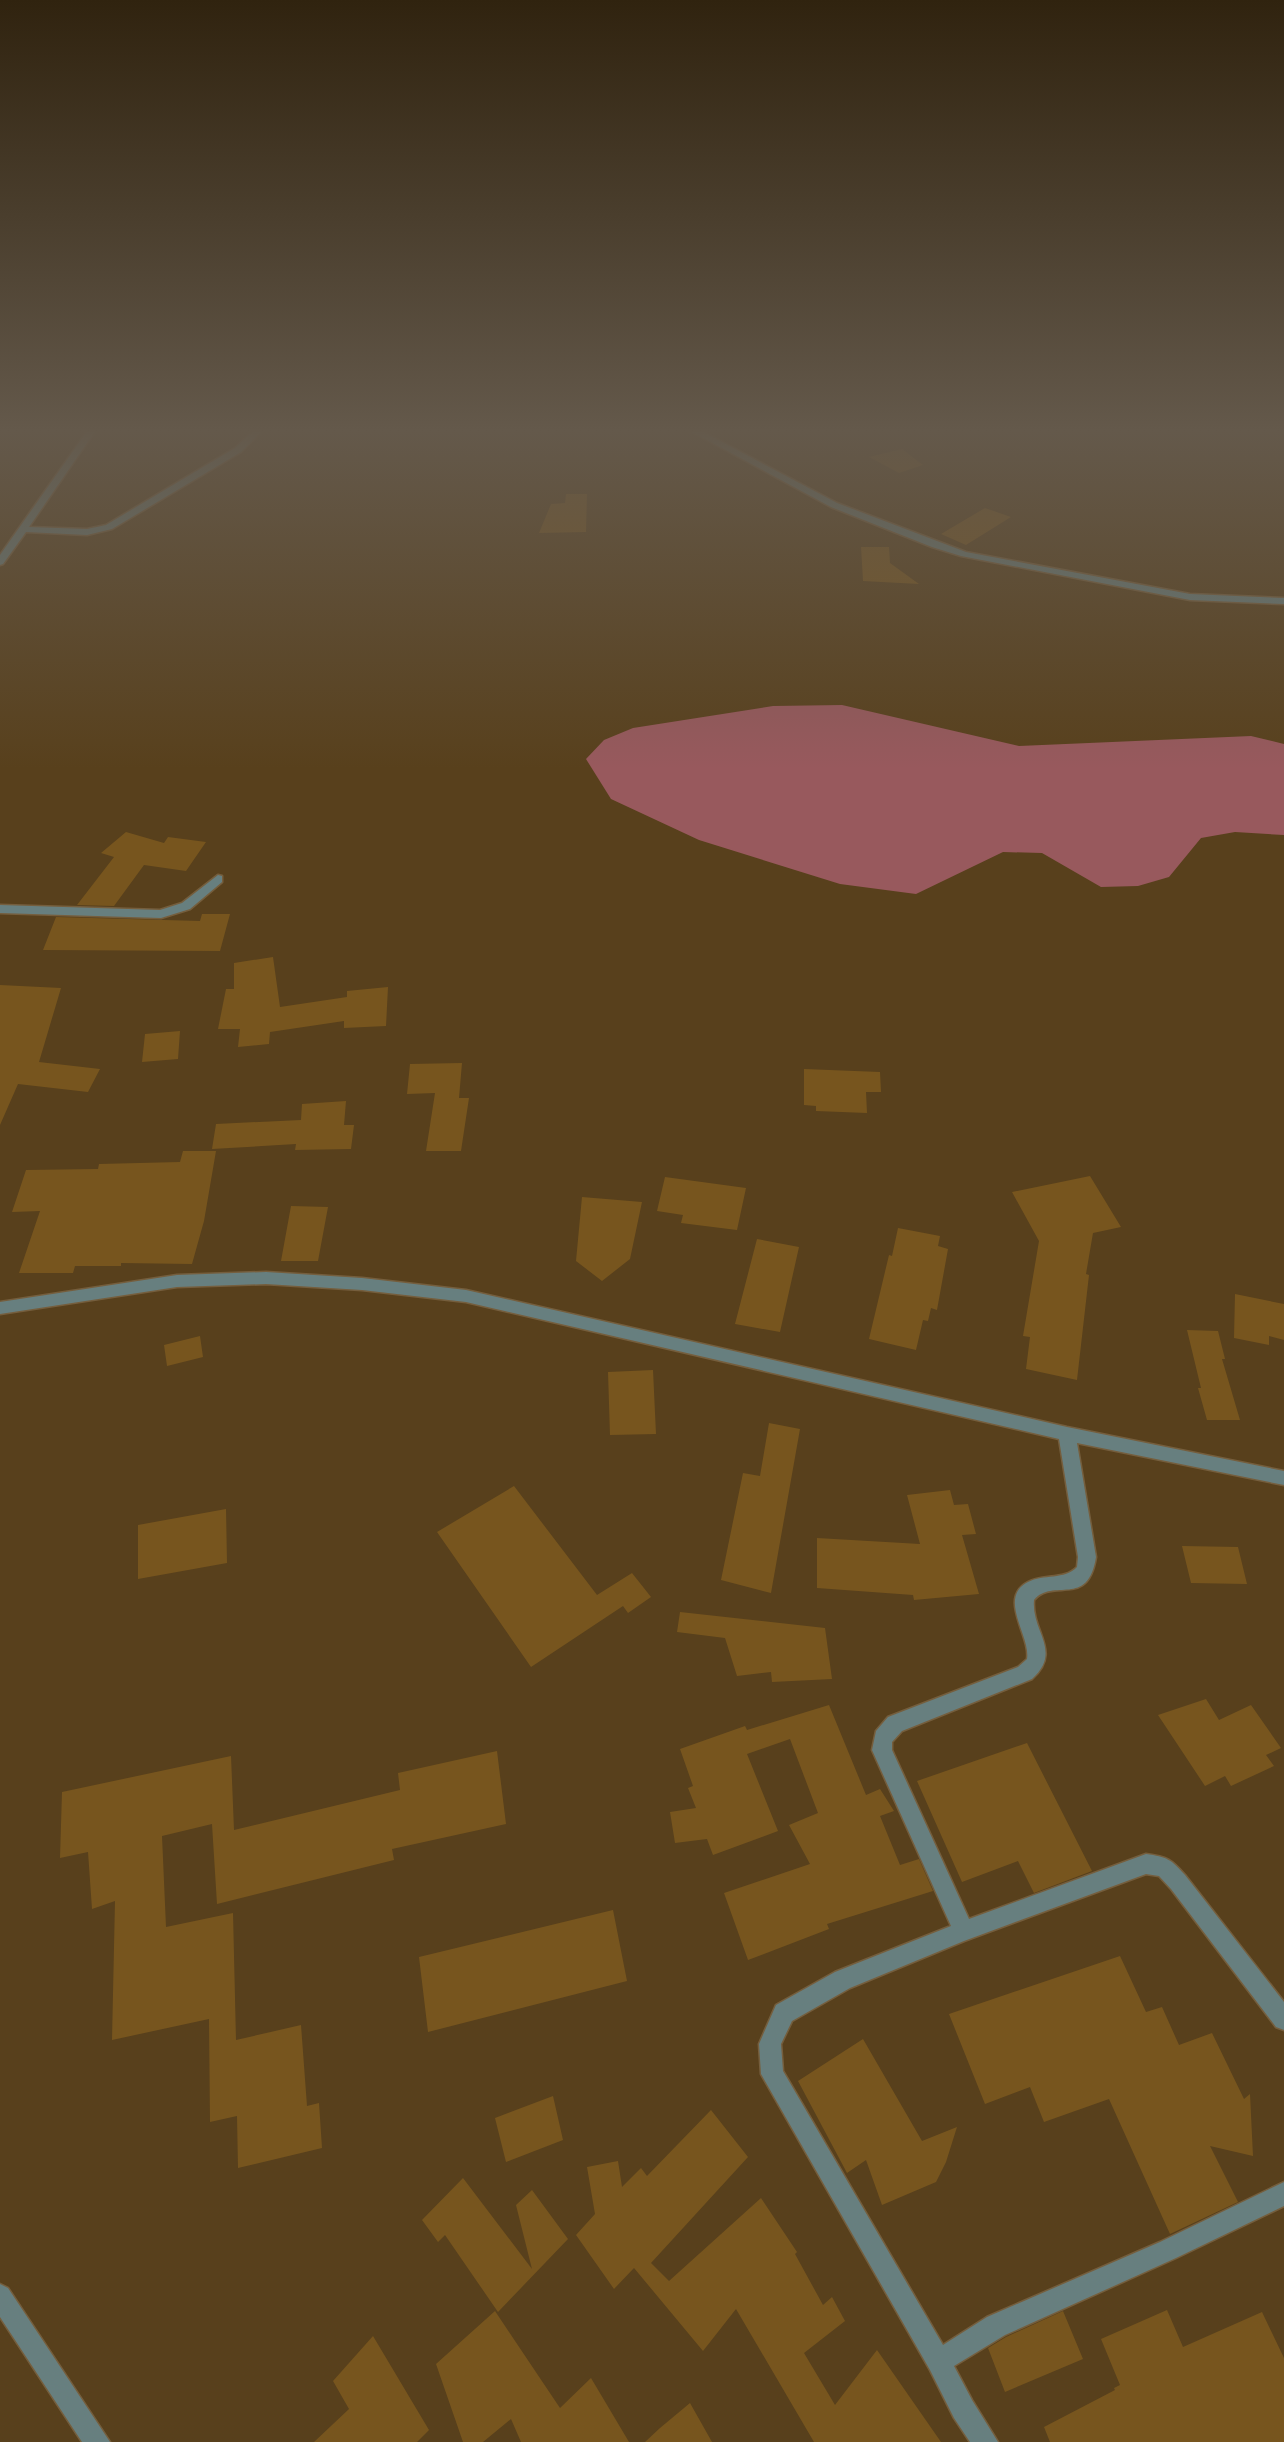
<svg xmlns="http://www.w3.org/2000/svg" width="1284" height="2442" font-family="'Fira Sans',sans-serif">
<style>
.forest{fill:#98595d}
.building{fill:#77551e}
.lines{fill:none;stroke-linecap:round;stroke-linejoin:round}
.minor-casing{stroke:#755e3d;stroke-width:3}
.minor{fill:#677f7f;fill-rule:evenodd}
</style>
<rect width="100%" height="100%" fill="#58401c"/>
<path class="forest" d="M 842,705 L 1019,746 L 1251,736 L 1284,744 L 1284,835 L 1235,832 L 1201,838 L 1169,877 L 1138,886 L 1101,887 L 1042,853 L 1003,852 L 916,894 L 840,884 L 699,840 L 611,799 L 586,759 L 604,740 L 633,728 L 773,706 Z"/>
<path class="building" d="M 902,449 L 923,465 L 899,473 L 869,457 Z
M 566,494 L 587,494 L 586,532 L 539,533 L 551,504 L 565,503 Z
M 985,508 L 1011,517 L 966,545 L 941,534 Z
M 861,547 L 889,547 L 890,563 L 919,584 L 863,581 Z
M 126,832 L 164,843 L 168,837 L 206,842 L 186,871 L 144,865 L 114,906 L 77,905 L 114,857 L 101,853 Z
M 202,914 L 230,914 L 220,951 L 43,950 L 56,917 L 200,921 Z
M 273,957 L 280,1007 L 347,997 L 347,991 L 388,987 L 386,1026 L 344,1028 L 344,1021 L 270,1032 L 269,1044 L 238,1047 L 240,1029 L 218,1029 L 226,989 L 234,989 L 234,963 Z
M 0,985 L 61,988 L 39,1062 L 100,1069 L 88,1092 L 18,1084 L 0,1125 Z
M 180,1031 L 178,1059 L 142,1062 L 145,1034 Z
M 462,1063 L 459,1098 L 469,1098 L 461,1151 L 426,1151 L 435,1093 L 407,1094 L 410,1064 Z
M 804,1069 L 880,1072 L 881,1092 L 866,1092 L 867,1113 L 816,1111 L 816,1106 L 804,1105 Z
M 346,1101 L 344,1125 L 354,1125 L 351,1149 L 295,1150 L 296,1144 L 212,1149 L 216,1124 L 301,1120 L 302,1104 Z
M 183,1151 L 216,1151 L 204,1221 L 192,1264 L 121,1263 L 121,1266 L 75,1266 L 73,1273 L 19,1273 L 40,1211 L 12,1212 L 26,1170 L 98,1169 L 99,1164 L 180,1162 Z
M 1090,1176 L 1121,1227 L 1093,1233 L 1086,1274 L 1089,1275 L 1077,1380 L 1026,1369 L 1030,1337 L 1023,1336 L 1039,1241 L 1012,1192 Z
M 665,1177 L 746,1188 L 737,1230 L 681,1223 L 683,1215 L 657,1211 Z
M 582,1197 L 642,1202 L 630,1259 L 602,1281 L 576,1261 Z
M 291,1206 L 328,1207 L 318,1261 L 281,1261 Z
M 898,1228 L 940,1236 L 938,1246 L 948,1249 L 937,1310 L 931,1308 L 928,1321 L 923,1320 L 916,1350 L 869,1339 L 889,1255 L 892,1256 Z
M 757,1239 L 799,1247 L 780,1332 L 735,1324 Z
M 1235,1294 L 1284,1304 L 1284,1340 L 1269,1336 L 1269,1345 L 1234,1338 Z
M 1187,1330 L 1218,1331 L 1225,1359 L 1222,1359 L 1240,1420 L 1207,1420 L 1198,1388 L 1201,1388 Z
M 200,1336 L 203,1357 L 167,1366 L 164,1345 Z
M 653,1370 L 656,1434 L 610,1435 L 608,1372 Z
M 769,1423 L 800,1429 L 771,1593 L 721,1580 L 743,1473 L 760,1476 Z
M 514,1486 L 597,1595 L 632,1573 L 651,1597 L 628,1613 L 623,1606 L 531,1667 L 437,1532 Z
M 950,1490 L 954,1505 L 968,1504 L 976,1534 L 962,1535 L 979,1594 L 914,1600 L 913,1595 L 817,1588 L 817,1538 L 920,1544 L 907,1495 Z
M 226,1509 L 227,1563 L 138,1579 L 138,1525 Z
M 1182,1546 L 1238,1547 L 1247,1584 L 1191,1583 Z
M 680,1612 L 825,1628 L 832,1679 L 772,1682 L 771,1672 L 737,1676 L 725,1638 L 677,1632 Z
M 1206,1699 L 1219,1720 L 1251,1705 L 1281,1748 L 1266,1755 L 1274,1766 L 1231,1786 L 1225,1776 L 1205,1786 L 1158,1715 Z
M 829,1705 L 866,1795 L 880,1789 L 894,1811 L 880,1816 L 900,1865 L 919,1859 L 933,1891 L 827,1924 L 829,1929 L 748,1960 L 724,1893 L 810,1864 L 789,1825 L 818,1813 L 790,1739 L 747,1754 L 778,1831 L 713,1855 L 707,1839 L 675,1843 L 670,1812 L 696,1808 L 688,1788 L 693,1786 L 680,1749 L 745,1726 L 747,1730 Z
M 1027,1743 L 1092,1871 L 1034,1893 L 1018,1861 L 962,1882 L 917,1781 Z
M 497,1751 L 506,1824 L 392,1849 L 394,1860 L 217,1904 L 212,1824 L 162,1836 L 166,1927 L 233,1913 L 236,2040 L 301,2025 L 307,2106 L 319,2103 L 322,2148 L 238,2168 L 237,2116 L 210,2122 L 209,2019 L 112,2040 L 115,1901 L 92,1909 L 88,1852 L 60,1858 L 62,1792 L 231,1756 L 234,1830 L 400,1790 L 398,1773 Z
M 613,1910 L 627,1981 L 428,2032 L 419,1957 Z
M 1120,1956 L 1146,2012 L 1162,2007 L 1179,2045 L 1212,2033 L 1244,2099 L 1250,2094 L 1253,2156 L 1210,2146 L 1238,2202 L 1170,2234 L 1109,2099 L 1044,2122 L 1030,2087 L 985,2104 L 949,2014 Z
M 863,2039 L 922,2141 L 957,2127 L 946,2162 L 936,2182 L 882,2205 L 866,2160 L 847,2173 L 798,2081 Z
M 553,2096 L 563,2140 L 506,2162 L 495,2118 Z
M 711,2110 L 748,2157 L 651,2263 L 669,2281 L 761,2198 L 797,2252 L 795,2254 L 823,2305 L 832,2297 L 845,2321 L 804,2353 L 835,2405 L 877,2350 L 941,2442 L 814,2442 L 736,2309 L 703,2351 L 634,2268 L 614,2289 L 576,2235 L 595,2214 L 587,2167 L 618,2161 L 622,2187 L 641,2168 L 647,2176 Z
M 463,2178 L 532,2269 L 516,2205 L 532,2190 L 568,2239 L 498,2312 L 445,2235 L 438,2242 L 422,2220 Z
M 1167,2310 L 1183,2347 L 1262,2312 L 1284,2358 L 1284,2442 L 1050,2442 L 1044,2427 L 1115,2390 L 1114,2388 L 1120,2385 L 1101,2339 Z
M 495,2311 L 560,2408 L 591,2378 L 629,2442 L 521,2442 L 511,2419 L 483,2442 L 463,2442 L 436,2364 Z
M 1063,2311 L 1083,2359 L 1005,2392 L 988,2348 L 1006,2337 Z
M 373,2336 L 429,2430 L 417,2442 L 314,2442 L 349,2409 L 333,2381 Z
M 690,2403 L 712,2442 L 645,2442 L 660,2428 Z"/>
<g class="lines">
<g class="minor-casing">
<path id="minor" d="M 90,427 L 98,427 L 29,527 L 87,529 L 106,525 L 235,448 L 257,427 L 266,427 L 241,452 L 112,529 L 87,535 L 26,532 L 3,564 L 0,565 L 0,555 Z
M 683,427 L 694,427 L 837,503 L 966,552 L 1190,594 L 1284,598 L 1284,604 L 1190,600 L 961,556 L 932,547 L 831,507 Z
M 218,875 L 222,876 L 222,882 L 190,909 L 161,918 L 0,913 L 0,905 L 160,910 L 182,903 Z
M 266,1272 L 362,1278 L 466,1290 L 1067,1427 L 1284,1471 L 1284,1485 L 1077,1443 L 1096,1557 C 1088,1609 1053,1577 1034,1600 C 1031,1632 1063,1651 1032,1679 L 902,1731 L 892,1742 L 892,1750 L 969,1919 L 1146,1854 C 1167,1857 1171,1859 1185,1875 L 1284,2002 L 1284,2030 L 1276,2027 L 1171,1889 L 1159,1876 L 1146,1874 L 964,1941 L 850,1988 L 792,2021 L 781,2044 L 783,2071 L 943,2345 L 987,2317 L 1160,2242 L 1284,2182 L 1284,2206 L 1176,2258 L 1005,2335 L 954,2366 L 972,2400 L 998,2442 L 970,2442 L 954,2418 L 930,2370 L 761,2074 L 759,2044 L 776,2005 L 835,1972 L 951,1926 L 872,1750 L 876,1731 L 888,1717 L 1018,1667 L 1027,1659 C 1031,1636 997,1598 1028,1582 C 1043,1574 1065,1580 1077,1567 L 1078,1557 L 1059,1439 L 466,1302 L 362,1290 L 266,1284 L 177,1287 L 0,1314 L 0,1302 L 177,1275 Z
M 0,2284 L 8,2288 L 110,2442 L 82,2442 L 0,2317 Z"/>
</g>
<use href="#minor" class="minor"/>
</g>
<linearGradient id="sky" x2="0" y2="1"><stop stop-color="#30230f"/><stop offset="0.56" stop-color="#64594b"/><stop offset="1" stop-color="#64594b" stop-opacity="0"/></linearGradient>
<rect width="1284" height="769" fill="url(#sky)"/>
</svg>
